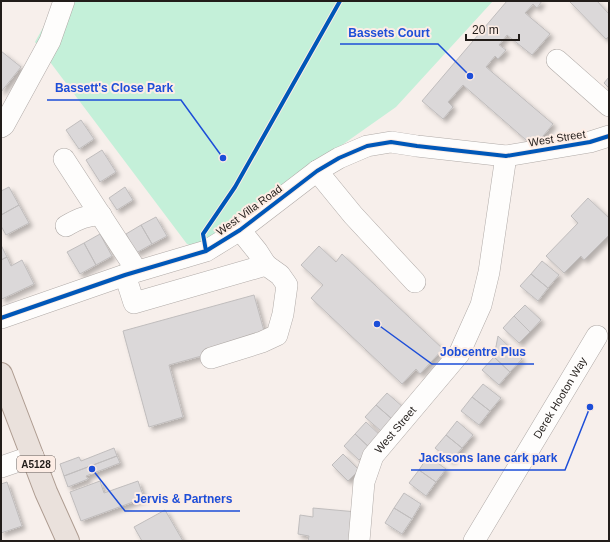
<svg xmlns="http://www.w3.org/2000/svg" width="610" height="542" font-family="Arial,sans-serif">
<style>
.green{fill:#c4f0d9}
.building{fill:#dbd8d9;stroke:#c0bdbd;filter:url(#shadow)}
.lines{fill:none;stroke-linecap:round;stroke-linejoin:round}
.minor-casing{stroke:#b0aaa7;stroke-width:22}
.major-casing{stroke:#ae9c91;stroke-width:24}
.minor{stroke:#fefdfc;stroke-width:21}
.major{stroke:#eae1dc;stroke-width:22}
.cycleway-casing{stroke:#fdede5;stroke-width:6}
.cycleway{stroke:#0057b8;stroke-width:4}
.labels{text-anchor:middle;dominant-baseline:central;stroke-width:4;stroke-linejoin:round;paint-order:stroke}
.shield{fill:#fdede5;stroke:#645b57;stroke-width:1}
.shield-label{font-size:10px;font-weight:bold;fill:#221d1a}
.street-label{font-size:11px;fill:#221d1a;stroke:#fdede5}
.leader{fill:none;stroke:#1d4ed8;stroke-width:1.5}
.callout-dot{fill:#1d4ed8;stroke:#fdede5;stroke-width:1.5}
.callout-label{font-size:12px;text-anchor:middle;font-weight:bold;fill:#1d4ed8;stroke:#fdede5;stroke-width:4;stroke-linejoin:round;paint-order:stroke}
</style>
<defs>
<filter id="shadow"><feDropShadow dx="3.5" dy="3.5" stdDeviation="2" flood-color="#0004"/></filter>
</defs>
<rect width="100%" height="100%" fill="#f7efeb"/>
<path class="green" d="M 58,1 L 493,1 L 396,107 L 251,209 L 206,251 L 187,244 L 35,42 Z"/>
<path class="building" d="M 507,1 L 542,1 L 537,8 L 533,4 L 525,13 L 550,34 L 532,55 L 507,35 L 499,45 L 506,50 L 498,59 L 495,56 L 486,67 L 553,124 L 534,147 L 463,85 L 448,102 L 453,107 L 443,119 L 422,101 Z
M 569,1 L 597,1 L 609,14 L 609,36 L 606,39 Z
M 1,51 L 21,67 L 1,92 Z
M 609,77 L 609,88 L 604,83 Z
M 81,120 L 94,139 L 79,149 L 66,130 Z
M 102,150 L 116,172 L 100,182 L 86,160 Z
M 9,187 L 19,205 L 1,215 L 1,191 Z
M 125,187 L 133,200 L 117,210 L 109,198 Z
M 588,198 L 609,218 L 609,235 L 584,260 L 581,256 L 564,273 L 546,256 L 578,223 L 571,216 Z
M 19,205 L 29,223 L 6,235 L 1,226 L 1,215 Z
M 156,217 L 167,236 L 152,244 L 141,225 Z
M 141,225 L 152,244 L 136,253 L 126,234 Z
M 100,234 L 112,256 L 96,265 L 84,243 Z
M 84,243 L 96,265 L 80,274 L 67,252 Z
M 1,245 L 7,257 L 1,260 Z
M 319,246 L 336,262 L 342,254 L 443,349 L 420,374 L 416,369 L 402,384 L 311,298 L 323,285 L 301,265 Z
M 7,257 L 11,266 L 22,260 L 34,284 L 2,299 L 1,297 L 1,260 Z
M 542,261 L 559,275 L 548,288 L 531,274 Z
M 531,274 L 548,288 L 538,301 L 520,286 Z
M 254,295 L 266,338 L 169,365 L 183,417 L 149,427 L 123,331 Z
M 525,305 L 541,320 L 530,332 L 514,316 Z
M 514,316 L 530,332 L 519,343 L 503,328 Z
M 498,336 L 522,359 L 510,372 L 494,357 Z
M 494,357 L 510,372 L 499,385 L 482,370 Z
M 483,384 L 501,398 L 490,411 L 472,397 Z
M 387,393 L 403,407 L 392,419 L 376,405 Z
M 472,397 L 490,411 L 479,425 L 461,411 Z
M 376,405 L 392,419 L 381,431 L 365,417 Z
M 457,421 L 473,435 L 462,448 L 446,435 Z
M 366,422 L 382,437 L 371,449 L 355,434 Z
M 355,434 L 371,449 L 359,460 L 344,446 Z
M 446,435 L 462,448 L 451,461 L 435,448 Z
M 114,448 L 117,456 L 64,476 L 60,464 L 79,457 L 81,461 Z
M 343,454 L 359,470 L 348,481 L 332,465 Z
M 117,456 L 120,463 L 86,476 L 88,479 L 68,487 L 64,476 Z
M 428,456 L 446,469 L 436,482 L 419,470 Z
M 419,470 L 436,482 L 426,496 L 409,483 Z
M 100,481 L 104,493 L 138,481 L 144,498 L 81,521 L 70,492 Z
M 7,482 L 22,526 L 1,533 L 1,484 Z
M 404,493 L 421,504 L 412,519 L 394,508 Z
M 313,508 L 357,512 L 354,541 L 308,541 L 309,536 L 298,534 L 300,515 L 313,517 Z
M 394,508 L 412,519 L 402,534 L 385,523 Z
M 165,510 L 183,541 L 142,541 L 134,527 Z"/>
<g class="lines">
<g class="minor-casing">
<g id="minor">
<path d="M 557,60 L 609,106"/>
<path d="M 1,127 L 4,125 L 50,41 L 64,1"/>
<path d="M 64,159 L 137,271"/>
<path d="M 317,171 L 353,215 L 415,282"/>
<path d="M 66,226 C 78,219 87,215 101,215"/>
<path d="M 125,275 L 134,303 L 266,265 L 257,251 L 240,230"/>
<path d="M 1,318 L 125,275 L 206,251 L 240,230 L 317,171 L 339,158 L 367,146 L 391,142 L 417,146 L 506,156 L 590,142 L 609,136"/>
<path d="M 211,358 L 262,342 L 277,335 L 283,314 L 287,285 L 280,275 L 266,265"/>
<path d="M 1,467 L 33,456"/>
<path id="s1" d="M 359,541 L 364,482 L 373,456 L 459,354 L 481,305 L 489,272 L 506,156"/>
<path id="s2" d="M 474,541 L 597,336"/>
</g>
</g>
<g class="major-casing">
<path id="major" d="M 1,374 L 46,492 L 68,541"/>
</g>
<use href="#minor" class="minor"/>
<use href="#major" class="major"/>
<g class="cycleway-casing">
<path id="cycleway" d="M 206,251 L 203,234 L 235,187 L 340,1
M 1,318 L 125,275 L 206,251 L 240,230 L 317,171 L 339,158 L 367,146 L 391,142 L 417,146 L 506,156 L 590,142 L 609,136"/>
</g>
<use href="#cycleway" class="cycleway"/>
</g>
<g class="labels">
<rect class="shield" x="17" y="456" width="38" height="16" rx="3"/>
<g class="shield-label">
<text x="36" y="464">A5128</text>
</g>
<g class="street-label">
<text transform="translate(557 138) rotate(-9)">West Street</text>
<text transform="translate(249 210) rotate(-36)">West Villa Road</text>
<text stroke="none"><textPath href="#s2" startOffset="167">Derek Hooton Way</textPath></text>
<text stroke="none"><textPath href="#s1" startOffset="121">West Street</textPath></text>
</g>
</g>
<path class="leader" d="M470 76L438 44H340M223 158L181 100H47M377 324L432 364H534M590 407L565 470H411M92 469L125 511H240"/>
<g class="callout-dot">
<circle cx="470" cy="76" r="4"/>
<circle cx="223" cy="158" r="4"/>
<circle cx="377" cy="324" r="4"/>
<circle cx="590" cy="407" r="4"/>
<circle cx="92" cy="469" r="4"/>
</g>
<g class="callout-label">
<text x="389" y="37">Bassets Court</text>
<text x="114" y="92">Bassett's Close Park</text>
<text x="483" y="356">Jobcentre Plus</text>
<text x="488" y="462">Jacksons lane cark park</text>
<text x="183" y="503">Jervis &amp; Partners</text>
</g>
<rect width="610" height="542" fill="none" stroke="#221d1a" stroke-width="4"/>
<path d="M466 34v6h53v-6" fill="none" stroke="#221d1a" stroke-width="2"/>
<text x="472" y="34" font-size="12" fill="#221d1a" stroke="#fdede5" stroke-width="3" paint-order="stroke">20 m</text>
</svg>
